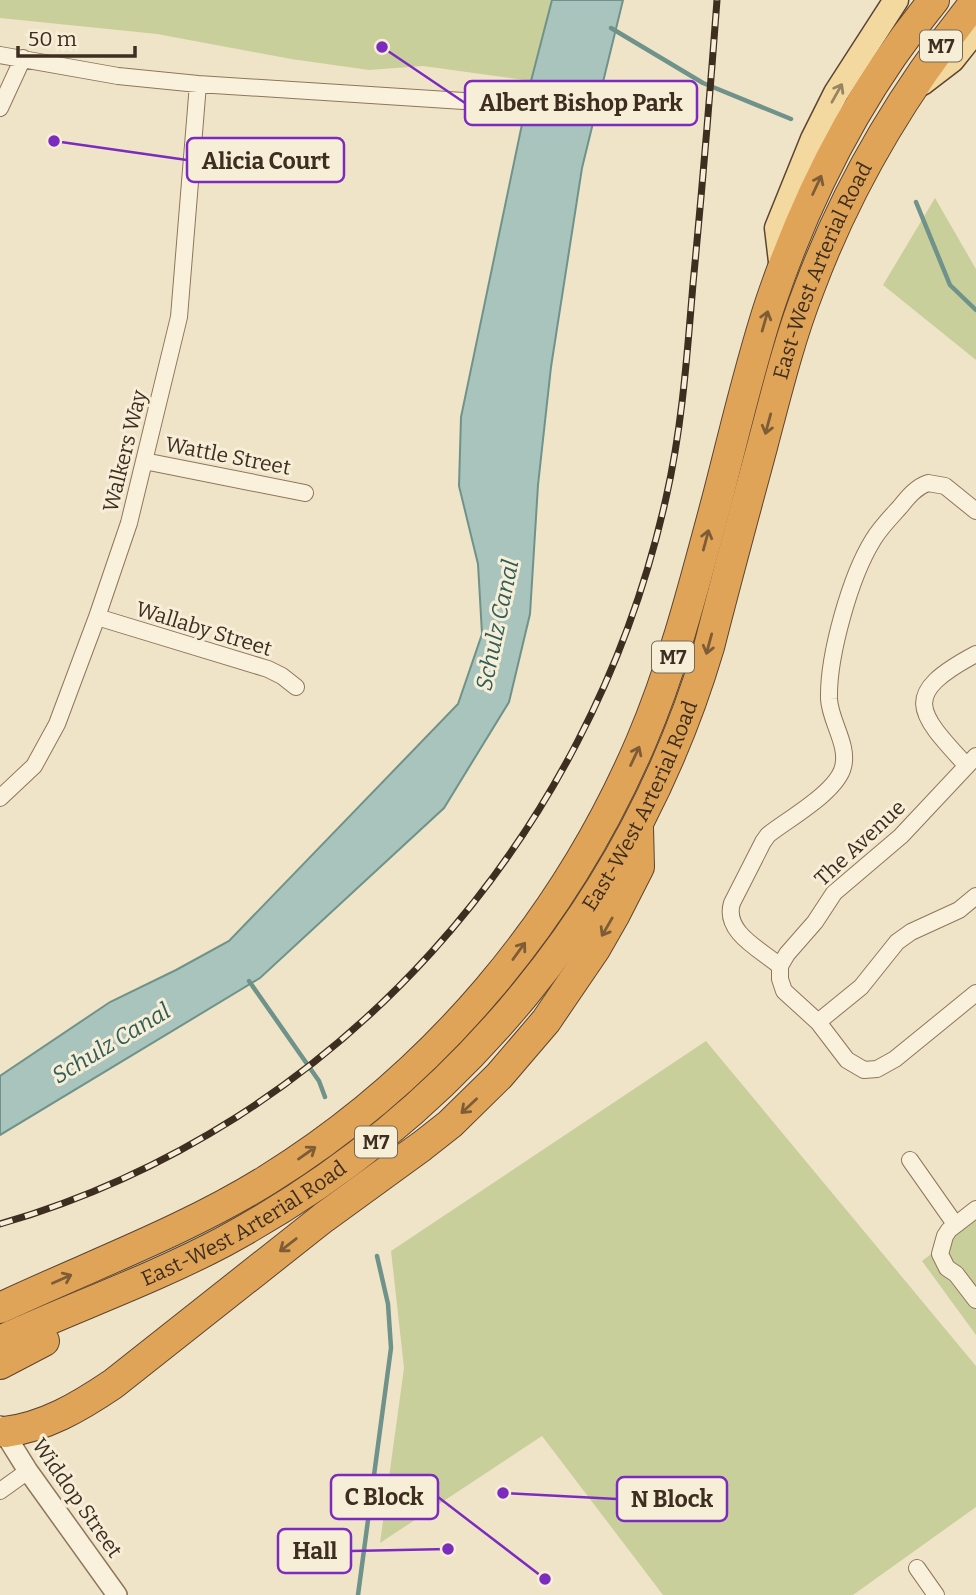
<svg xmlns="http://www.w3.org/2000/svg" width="976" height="1595" font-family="Bitter,serif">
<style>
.green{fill:#c9cf9b}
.water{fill:#a9c4bc;stroke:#6f938a;stroke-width:2}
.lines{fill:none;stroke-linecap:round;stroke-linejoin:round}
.stream{stroke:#6f938a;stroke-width:4.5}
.minor-casing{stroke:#8d765c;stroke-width:18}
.tertiary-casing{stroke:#8d765c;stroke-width:22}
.primary-casing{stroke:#5b4430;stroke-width:27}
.motorway-casing{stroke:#5b4430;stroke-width:32}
.minor{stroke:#faf1dc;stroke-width:16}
.tertiary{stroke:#faf1dc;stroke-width:19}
.primary{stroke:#f3d9a0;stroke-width:24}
.motorway{stroke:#e0a458;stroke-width:30}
.rail-casing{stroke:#3d2e20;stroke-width:7}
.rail{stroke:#f7eed8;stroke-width:4.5;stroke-dasharray:13;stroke-linecap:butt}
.oneway{stroke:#988460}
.oneway2{stroke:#7e5d36}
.labels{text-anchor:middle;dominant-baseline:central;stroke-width:6;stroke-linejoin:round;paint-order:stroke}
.shield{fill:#f7eed8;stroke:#756857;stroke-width:2}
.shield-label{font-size:19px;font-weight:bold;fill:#3d2e20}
.street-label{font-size:21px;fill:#3d2e20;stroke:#f7eed8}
.water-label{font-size:23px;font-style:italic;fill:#2f5d5a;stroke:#f7eed8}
.leader{fill:none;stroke:#7b2cbf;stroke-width:2.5}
.callout-dot{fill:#7b2cbf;stroke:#f7eed8;stroke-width:2.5}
.callout{fill:#f7eed8;stroke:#7b2cbf;stroke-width:2.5}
.callout-label{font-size:23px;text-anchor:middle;font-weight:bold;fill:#3d2e20}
</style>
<rect width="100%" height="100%" fill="#f0e4c8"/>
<path class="green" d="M 0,0 L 552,0 L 531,81 L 423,66 L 369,70 L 291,59 L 157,34 L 0,18 Z
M 935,198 L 976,269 L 976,360 L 883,285 Z
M 706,1041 L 976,1366 L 976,1507 L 853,1595 L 663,1595 L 542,1436 L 380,1543 L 404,1368 L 391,1251 Z
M 976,1220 L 976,1335 L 922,1261 Z"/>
<path class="water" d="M 552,0 L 623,0 L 582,168 L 551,367 L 538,485 L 530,614 L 509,702 L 444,808 L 260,978 L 0,1135 L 0,1076 L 110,1002 L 176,970 L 229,941 L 458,704 L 482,634 L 478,564 L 459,486 L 461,417 L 531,81 Z"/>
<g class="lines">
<path class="stream" d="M 611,28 L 703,83 L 791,119
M 916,202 L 950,285 L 976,310
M 249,981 L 319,1081 L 325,1097
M 358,1595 L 391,1348 L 388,1304 L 377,1256"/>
<g class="minor-casing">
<path id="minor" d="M 0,55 L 118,76 L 198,84 L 479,102
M 0,108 L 23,58
M 144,461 L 305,493
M 976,511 L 945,486 L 928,483 C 916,487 908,497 900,507 C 891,517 880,528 873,540 C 850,577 828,656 829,699 C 830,721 849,745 843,767 C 837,792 788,819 768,835 L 763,842 L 732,903 C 723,932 761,950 780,966 L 780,979 L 784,991 L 818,1022 L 847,1060 L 864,1070 L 877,1069 L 895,1059 L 976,993
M 97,617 L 268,669 L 282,676 L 296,687
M 966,765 C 916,711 901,694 976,654
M 0,798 L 34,766 L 57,724 L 97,617 L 129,523 L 179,317 L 198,84
M 780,966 L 787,954 L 815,922 L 834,893 L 901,836 L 976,756
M 818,1022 L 861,987 L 897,942 L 911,932 L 959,910 L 976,896
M 910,1160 L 955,1224
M 976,1209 L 949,1230 L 945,1236 L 940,1254 L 947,1268 L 956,1274 L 976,1300
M 0,1491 L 28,1471
M 917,1568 L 936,1595"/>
</g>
<g class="tertiary-casing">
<path id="tertiary" d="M 0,1426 L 28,1471 L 117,1595"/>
</g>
<g class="primary-casing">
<path id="primary" d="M 922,83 L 952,60 L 976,30
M 782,270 L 777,228 L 813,139 L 836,93 L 896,0"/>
</g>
<g class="motorway-casing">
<g id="motorway">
<path d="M 0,1308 C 89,1266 183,1232 267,1180 C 433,1077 564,922 641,742 C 674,665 695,582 717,500 C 734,435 749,368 770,304 C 807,194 860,90 934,0"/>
<path id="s1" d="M 0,1341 C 74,1307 151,1280 223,1242 C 457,1116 633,903 709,647 C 726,580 744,514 762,447 C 776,394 789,340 809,289 C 848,184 906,88 976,1"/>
<path d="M 0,1364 L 44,1341"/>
<path d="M 5,1432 C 45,1427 79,1407 113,1384 L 323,1218 L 422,1146 L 450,1124 L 499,1076 L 546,1021 L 595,949 L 615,914 L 639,867 L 638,827"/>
</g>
</g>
<use href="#minor" class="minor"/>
<use href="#tertiary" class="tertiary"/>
<use href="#primary" class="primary"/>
<use href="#motorway" class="motorway"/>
<g class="rail-casing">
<path id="rail" d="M 0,1224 C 339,1126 590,839 666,498 C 682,428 687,356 693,284 C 702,190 710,95 717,0"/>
</g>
<use href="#rail" class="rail"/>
</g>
<defs><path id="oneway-shaft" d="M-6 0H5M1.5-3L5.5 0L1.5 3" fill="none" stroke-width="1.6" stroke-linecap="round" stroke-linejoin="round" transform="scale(1.75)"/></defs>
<use class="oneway" href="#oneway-shaft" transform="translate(837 93) rotate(-61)"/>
<g class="oneway2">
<use href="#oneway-shaft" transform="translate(817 185) rotate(-65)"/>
<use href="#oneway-shaft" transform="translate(765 321) rotate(-74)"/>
<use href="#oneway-shaft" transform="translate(768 424) rotate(105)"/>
<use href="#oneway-shaft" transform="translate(706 540) rotate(-75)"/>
<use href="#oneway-shaft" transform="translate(709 644) rotate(105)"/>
<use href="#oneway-shaft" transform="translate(635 756) rotate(-65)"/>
<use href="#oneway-shaft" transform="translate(607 927) rotate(120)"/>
<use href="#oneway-shaft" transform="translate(519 951) rotate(-54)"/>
<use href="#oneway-shaft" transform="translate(469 1106) rotate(137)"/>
<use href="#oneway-shaft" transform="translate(307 1153) rotate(-35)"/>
<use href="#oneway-shaft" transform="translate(288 1245) rotate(142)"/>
<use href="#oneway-shaft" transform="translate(62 1279) rotate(-24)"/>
</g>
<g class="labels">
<g class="shield">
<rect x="920" y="30.5" width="42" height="31" rx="5"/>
<rect x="652" y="641.5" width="42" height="31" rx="5"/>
<rect x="355" y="1126.5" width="42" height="31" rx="5"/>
</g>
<g class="shield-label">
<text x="941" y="46">M7</text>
<text x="673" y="657">M7</text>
<text x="376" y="1142">M7</text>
</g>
<g class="street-label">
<text stroke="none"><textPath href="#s1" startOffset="1426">East-West Arterial Road</textPath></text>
<text transform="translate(125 451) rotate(-76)">Walkers Way</text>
<text transform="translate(228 456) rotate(11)">Wattle Street</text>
<text transform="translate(204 629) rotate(17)">Wallaby Street</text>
<text stroke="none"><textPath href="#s1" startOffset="859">East-West Arterial Road</textPath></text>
<text transform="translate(860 843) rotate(-43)">The Avenue</text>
<text stroke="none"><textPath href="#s1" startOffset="271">East-West Arterial Road</textPath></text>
<text transform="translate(77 1498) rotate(55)">Widdop Street</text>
</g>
<g class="water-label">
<text transform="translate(497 625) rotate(-78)">Schulz Canal</text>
<text transform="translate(111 1043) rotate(-31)">Schulz Canal</text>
</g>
</g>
<path class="leader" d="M382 47L465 103M54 141L187 160M545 1579L438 1497M503 1493L617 1499M448 1549L351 1551"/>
<g class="callout-dot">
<circle cx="382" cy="47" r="7"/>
<circle cx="54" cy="141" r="7"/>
<circle cx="545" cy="1579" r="7"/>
<circle cx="503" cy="1493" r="7"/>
<circle cx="448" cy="1549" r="7"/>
</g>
<g class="callout">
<rect x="465" y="81" width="232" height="44" rx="7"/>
<rect x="187" y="138" width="157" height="44" rx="7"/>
<rect x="331" y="1475" width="107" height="44" rx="7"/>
<rect x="617" y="1477" width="110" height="44" rx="7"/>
<rect x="278" y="1529" width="73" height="44" rx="7"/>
</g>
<g class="callout-label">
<text x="581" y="111">Albert Bishop Park</text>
<text x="266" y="169">Alicia Court</text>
<text x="384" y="1505">C Block</text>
<text x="672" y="1507">N Block</text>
<text x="315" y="1559">Hall</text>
</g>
<path d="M18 46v10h117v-10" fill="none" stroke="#3d2e20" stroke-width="3.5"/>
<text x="28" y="46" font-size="21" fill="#3d2e20" stroke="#f7eed8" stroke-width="5" paint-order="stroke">50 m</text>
</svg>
